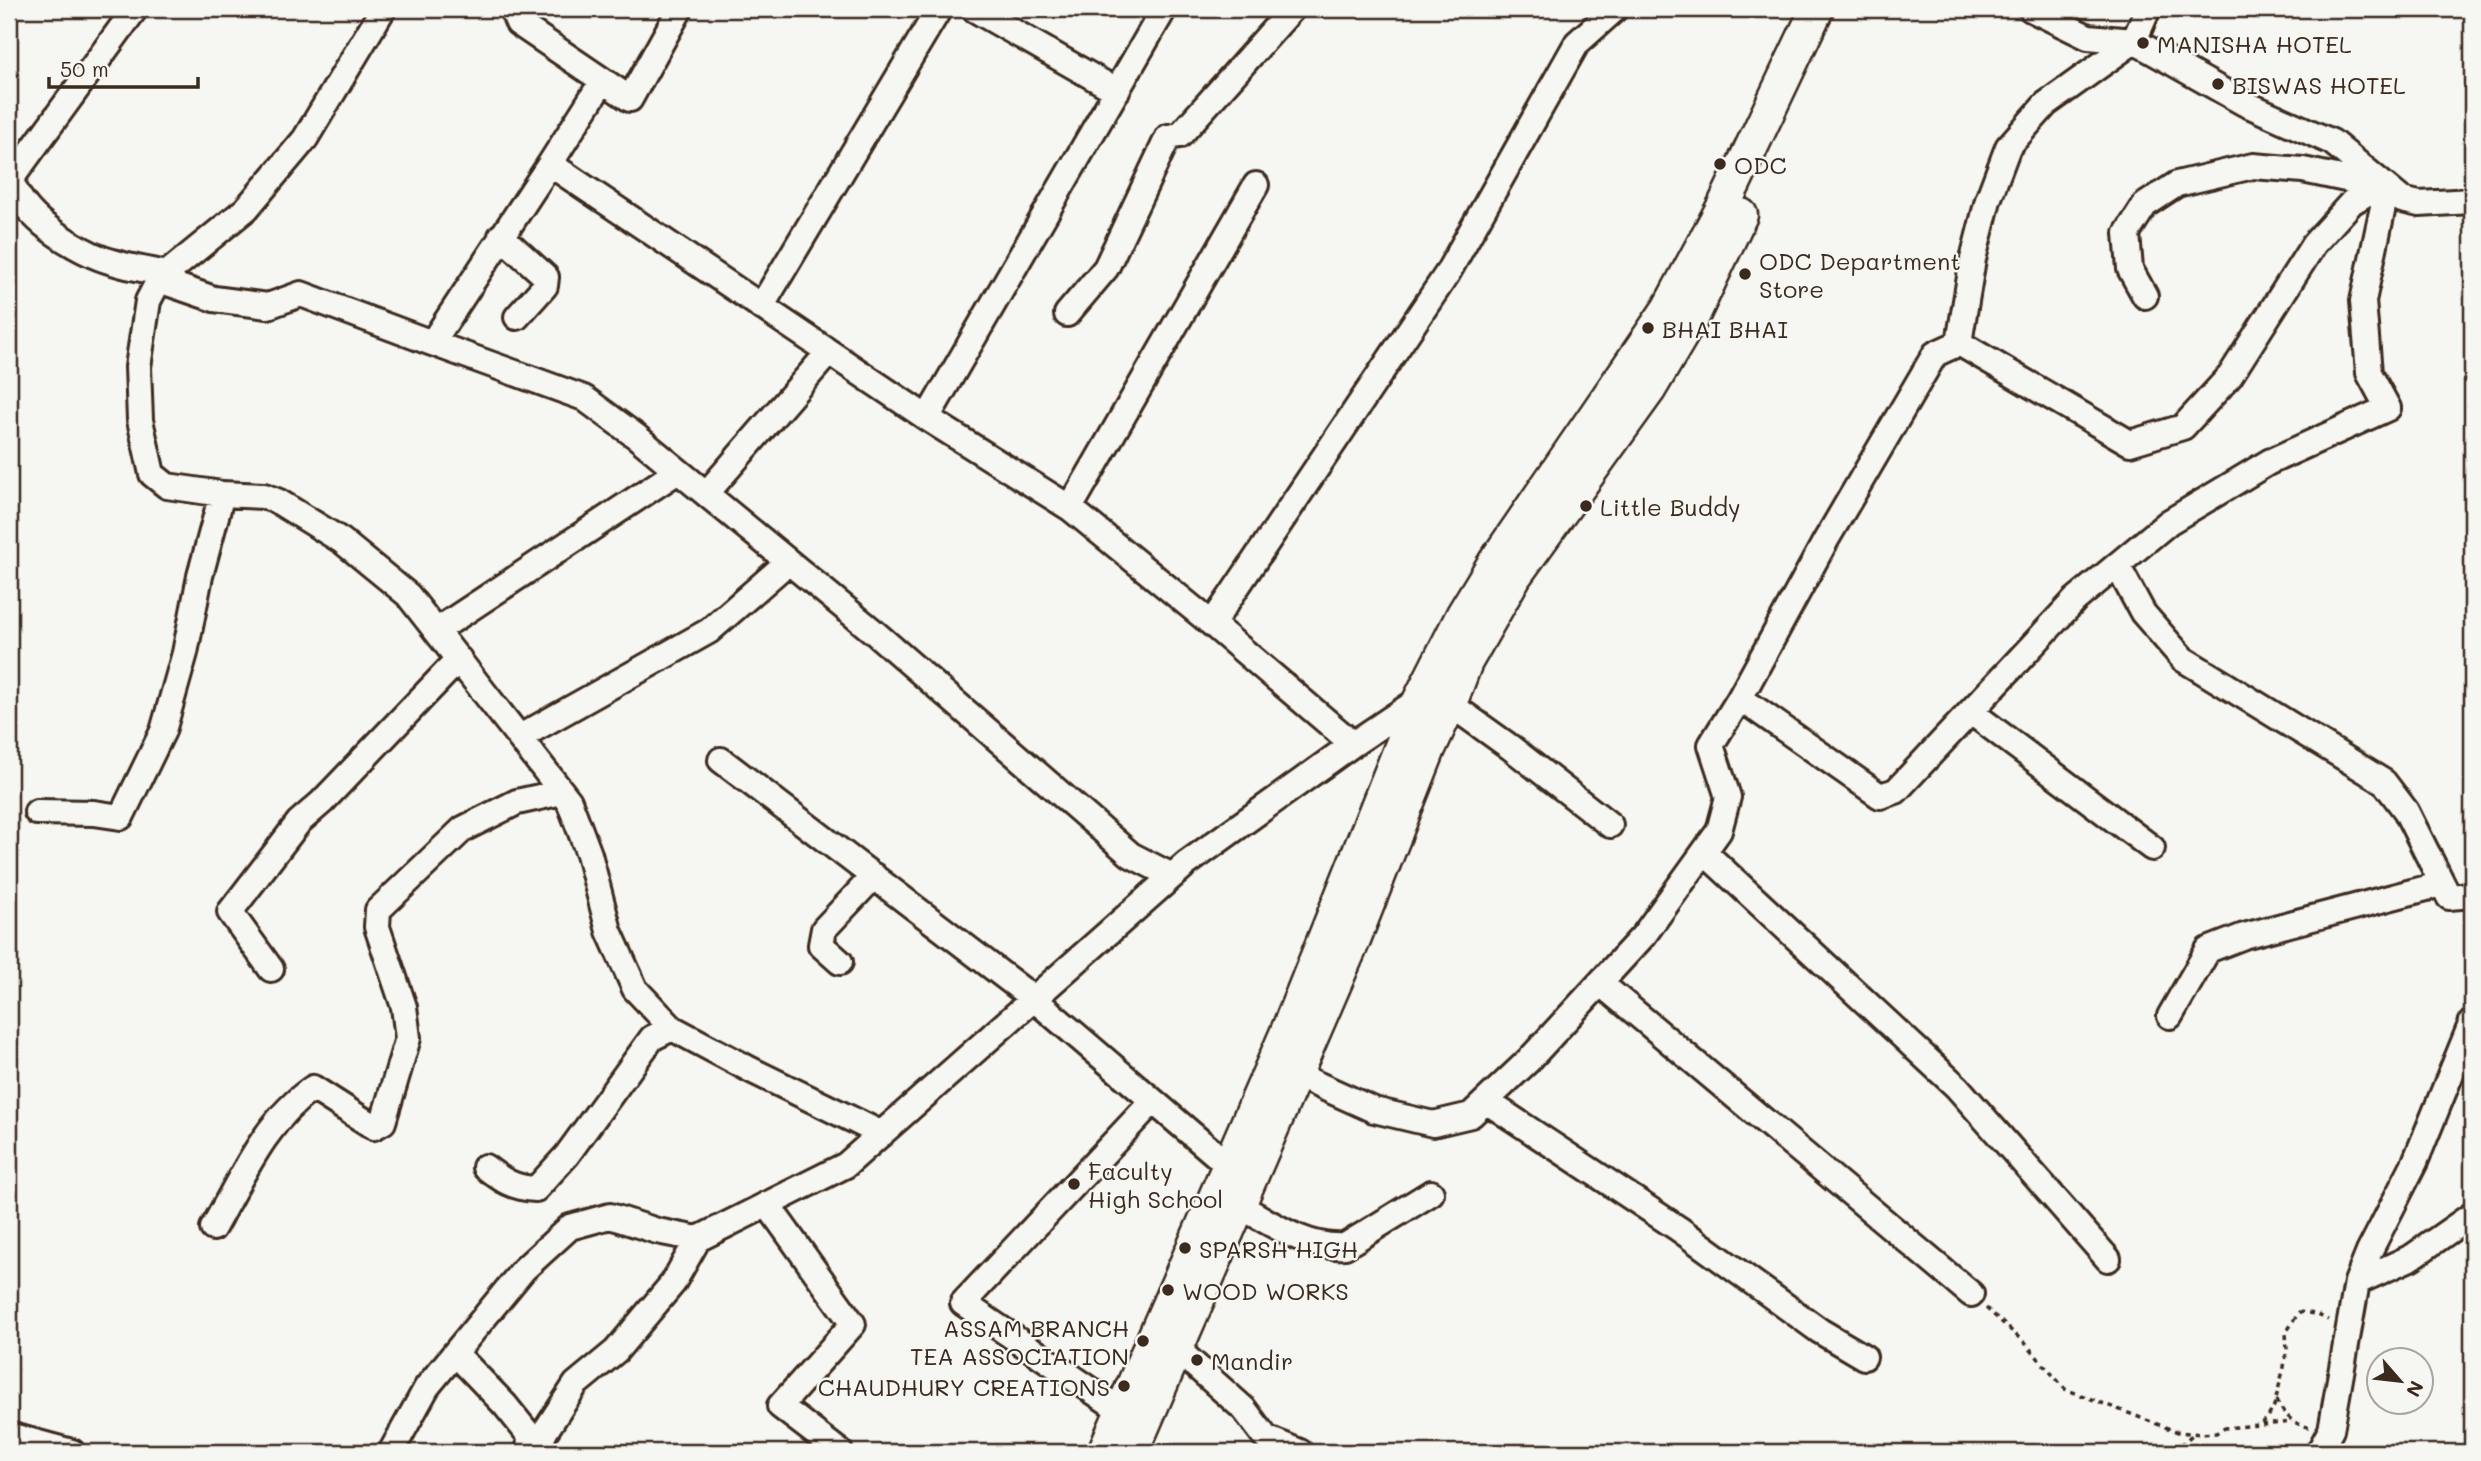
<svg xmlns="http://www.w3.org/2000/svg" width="2481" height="1461" font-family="Mali,sans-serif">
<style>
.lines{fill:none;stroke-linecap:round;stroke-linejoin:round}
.minor-casing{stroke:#3b2a1e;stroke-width:30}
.major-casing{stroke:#3b2a1e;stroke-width:37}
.path{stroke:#3b2a1e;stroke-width:3.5;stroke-dasharray:5 5;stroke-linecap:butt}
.minor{stroke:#f6f6f2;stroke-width:24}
.major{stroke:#f6f6f2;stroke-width:32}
.poi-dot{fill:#3b2a1e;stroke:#f6f6f2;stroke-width:2.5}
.labels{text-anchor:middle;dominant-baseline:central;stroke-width:5;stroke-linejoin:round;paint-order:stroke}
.poi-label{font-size:24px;fill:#3b2a1e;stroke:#f6f6f2;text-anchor:start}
</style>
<rect width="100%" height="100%" fill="#f6f6f2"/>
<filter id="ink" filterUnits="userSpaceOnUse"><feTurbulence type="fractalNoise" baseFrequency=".0143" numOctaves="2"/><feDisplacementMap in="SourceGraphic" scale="14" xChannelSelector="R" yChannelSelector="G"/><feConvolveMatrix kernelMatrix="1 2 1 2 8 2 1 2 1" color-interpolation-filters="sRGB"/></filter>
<g filter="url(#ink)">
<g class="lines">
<g class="minor-casing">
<path id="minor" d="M 135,9 L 11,179 C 21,214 61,240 93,255 C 115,265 143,269 167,274
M 383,9 L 305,139 L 246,209 L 159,280 L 214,299 L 268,306 L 301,294 L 432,343 L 550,164 L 927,418 L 1070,508 L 1212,624 L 1353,744
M 512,9 L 518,23 L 630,99 L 680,9
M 974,9 L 1117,91
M 2031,9 L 2088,37 L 2134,41 L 2244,103 L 2332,142 L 2402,200 L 2419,204 L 2472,201
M 550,164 L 602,82
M 501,236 L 546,277 L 545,286 L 517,317
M 159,280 L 148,301 L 138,367 L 140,420 L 152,474 L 167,486 L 222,494 L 264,496 L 279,502 L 342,541 L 408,595 L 569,801 L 589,854 L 609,931 L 635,989 L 672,1028 L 751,1070 L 882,1134
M 2145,296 L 2130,269 L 2127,233 L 2145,205 L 2177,184 L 2253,166 L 2303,170 L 2379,186
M 761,307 L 939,9
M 1067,314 L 1106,268 L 1168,137 L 1180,135 L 1292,9
M 432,343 L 584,398 L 637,437 L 874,632 L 1131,855 L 1172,876
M 927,418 L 1164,9
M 706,494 L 829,352
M 1070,508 L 1256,185
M 2117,565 L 2143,613 L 2183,659 L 2384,782 L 2406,811 L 2449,897 L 2472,895
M 1212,624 L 1447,274 L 1577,43 L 1615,9
M 436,631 L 678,471
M 1740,698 L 1826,540 L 1935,354 L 1959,343 L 1973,259 L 1988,200 L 2008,147 L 2046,104 L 2134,41 L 2148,9
M 1971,712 L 2152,848
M 520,737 L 709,631 L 788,562
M 721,760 L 1034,999 L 1229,1166
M 37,812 L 94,813 L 121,817 L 163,731 L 185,653 L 200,576 L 222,494
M 1704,852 L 1957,1087 L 2108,1259
M 840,962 L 821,945 L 824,929 L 874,876
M 271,969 L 230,912 L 299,822 L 322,802 L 459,659
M 1600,983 L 1971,1294
M 2170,1016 L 2208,950 L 2244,936 L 2442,884
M 1281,1068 L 1374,1110 L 1433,1124 L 1471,1115 L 1529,1060 L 1644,935 L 1719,831 L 1728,797 L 1711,745 L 1740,698 L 1880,796 L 1896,791 L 2075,600 L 2169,522 L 2269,462 L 2388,408 L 2369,373 L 2363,301 L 2387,188 L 2379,186 L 2352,202 L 2314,244 L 2230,376 L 2183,427 L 2130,443 L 1959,343
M 1486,1101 L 1679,1229 L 1820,1331 L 1864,1357
M 485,1167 C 502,1180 513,1188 536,1189 L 567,1155 L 652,1038 L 672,1028
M 767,1204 L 853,1324 L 780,1406 L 840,1452
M 1240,1206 C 1272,1224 1307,1249 1345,1246 L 1431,1193
M 213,1228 C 241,1179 265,1121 313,1088 L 374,1127 L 383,1122 L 408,1038 L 404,1007 L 377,927 L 378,910 L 463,829 L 517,802 L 562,792
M 2357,1282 L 2412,1257 L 2472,1215
M 1178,1350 L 1244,1409 L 1266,1438 L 1300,1452
M 455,1353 L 505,1405 L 530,1436 L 529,1452
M 1122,1411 L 963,1303 L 1153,1101
M 9,1435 L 72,1452
M 391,1452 L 427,1387 L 524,1269 L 570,1227 L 610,1216 L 657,1231 L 698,1239 L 846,1165 L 1186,864 L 1353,744 L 1420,699 L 1450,704 L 1510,747 L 1610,825
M 535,1452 L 546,1430 L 576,1384 L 616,1351 L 673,1283 L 698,1239
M 2319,1452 L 2331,1430 L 2357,1282 L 2369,1252 L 2415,1162 L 2472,1022"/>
</g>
<g class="major-casing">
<path id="major" d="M 1104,1452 L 1286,1034 L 1420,699 L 1463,614 L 1494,563 L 1668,309 L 1724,205 L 1817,9
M 1132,1452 L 1353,942 L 1429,749 L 1450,704 L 1466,662 L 1515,576 L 1649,390 L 1694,314 L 1741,215"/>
</g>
<path class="path" d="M 1986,1308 L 2025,1343 L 2065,1389 L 2178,1432 L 2201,1434 L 2216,1433 L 2225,1428 L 2259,1425 L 2267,1419 L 2274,1406 L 2284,1367 L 2287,1349 L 2286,1333 L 2299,1312 L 2316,1314 L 2328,1320
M 2276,1400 C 2284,1414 2293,1425 2309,1427
M 2262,1425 L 2292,1422
M 2173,1452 L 2192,1435"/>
<use href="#minor" class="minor"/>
<use href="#major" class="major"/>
</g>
</g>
<g class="poi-dot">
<circle cx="2143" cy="43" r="7"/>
<circle cx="2218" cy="84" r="7"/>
<circle cx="1720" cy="164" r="7"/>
<circle cx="1745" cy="274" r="7"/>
<circle cx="1648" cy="328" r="7"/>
<circle cx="1586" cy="506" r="7"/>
<circle cx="1074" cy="1184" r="7"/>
<circle cx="1185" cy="1248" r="7"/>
<circle cx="1168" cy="1290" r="7"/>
<circle cx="1143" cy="1341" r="7"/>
<circle cx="1197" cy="1360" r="7"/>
<circle cx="1124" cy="1386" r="7"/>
</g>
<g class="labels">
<g class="poi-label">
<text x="2157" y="43">MANISHA HOTEL</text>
<text x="2232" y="84">BISWAS HOTEL</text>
<text x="1734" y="164">ODC</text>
<text x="1759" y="260">ODC Department<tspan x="1759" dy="28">Store</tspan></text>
<text x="1662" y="328">BHAI BHAI</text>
<text x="1600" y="506">Little Buddy</text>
<text x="1088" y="1170">Faculty<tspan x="1088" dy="28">High School</tspan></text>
<text x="1199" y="1248">SPARSH HIGH</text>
<text x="1182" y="1290">WOOD WORKS</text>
<text x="1129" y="1327" text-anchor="end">ASSAM BRANCH<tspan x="1129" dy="28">TEA ASSOCIATION</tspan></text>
<text x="1211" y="1360">Mandir</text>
<text x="1110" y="1386" text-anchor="end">CHAUDHURY CREATIONS</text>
</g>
</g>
<rect width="2481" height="1461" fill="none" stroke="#f6f6f2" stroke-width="35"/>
<rect x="18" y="18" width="2446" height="1426" fill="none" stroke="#3b2a1e" stroke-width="2.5" filter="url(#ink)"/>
<g transform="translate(2400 1381) rotate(118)"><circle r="33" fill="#f6f6f2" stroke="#aba49d" stroke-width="2"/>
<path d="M0-5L12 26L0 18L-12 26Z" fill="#3b2a1e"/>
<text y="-10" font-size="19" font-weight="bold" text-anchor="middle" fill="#3b2a1e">N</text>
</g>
<path d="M49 77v10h149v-10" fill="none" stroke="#3b2a1e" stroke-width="3.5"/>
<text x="60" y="77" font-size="21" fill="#3b2a1e" stroke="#f6f6f2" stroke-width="5" paint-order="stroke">50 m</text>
</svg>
